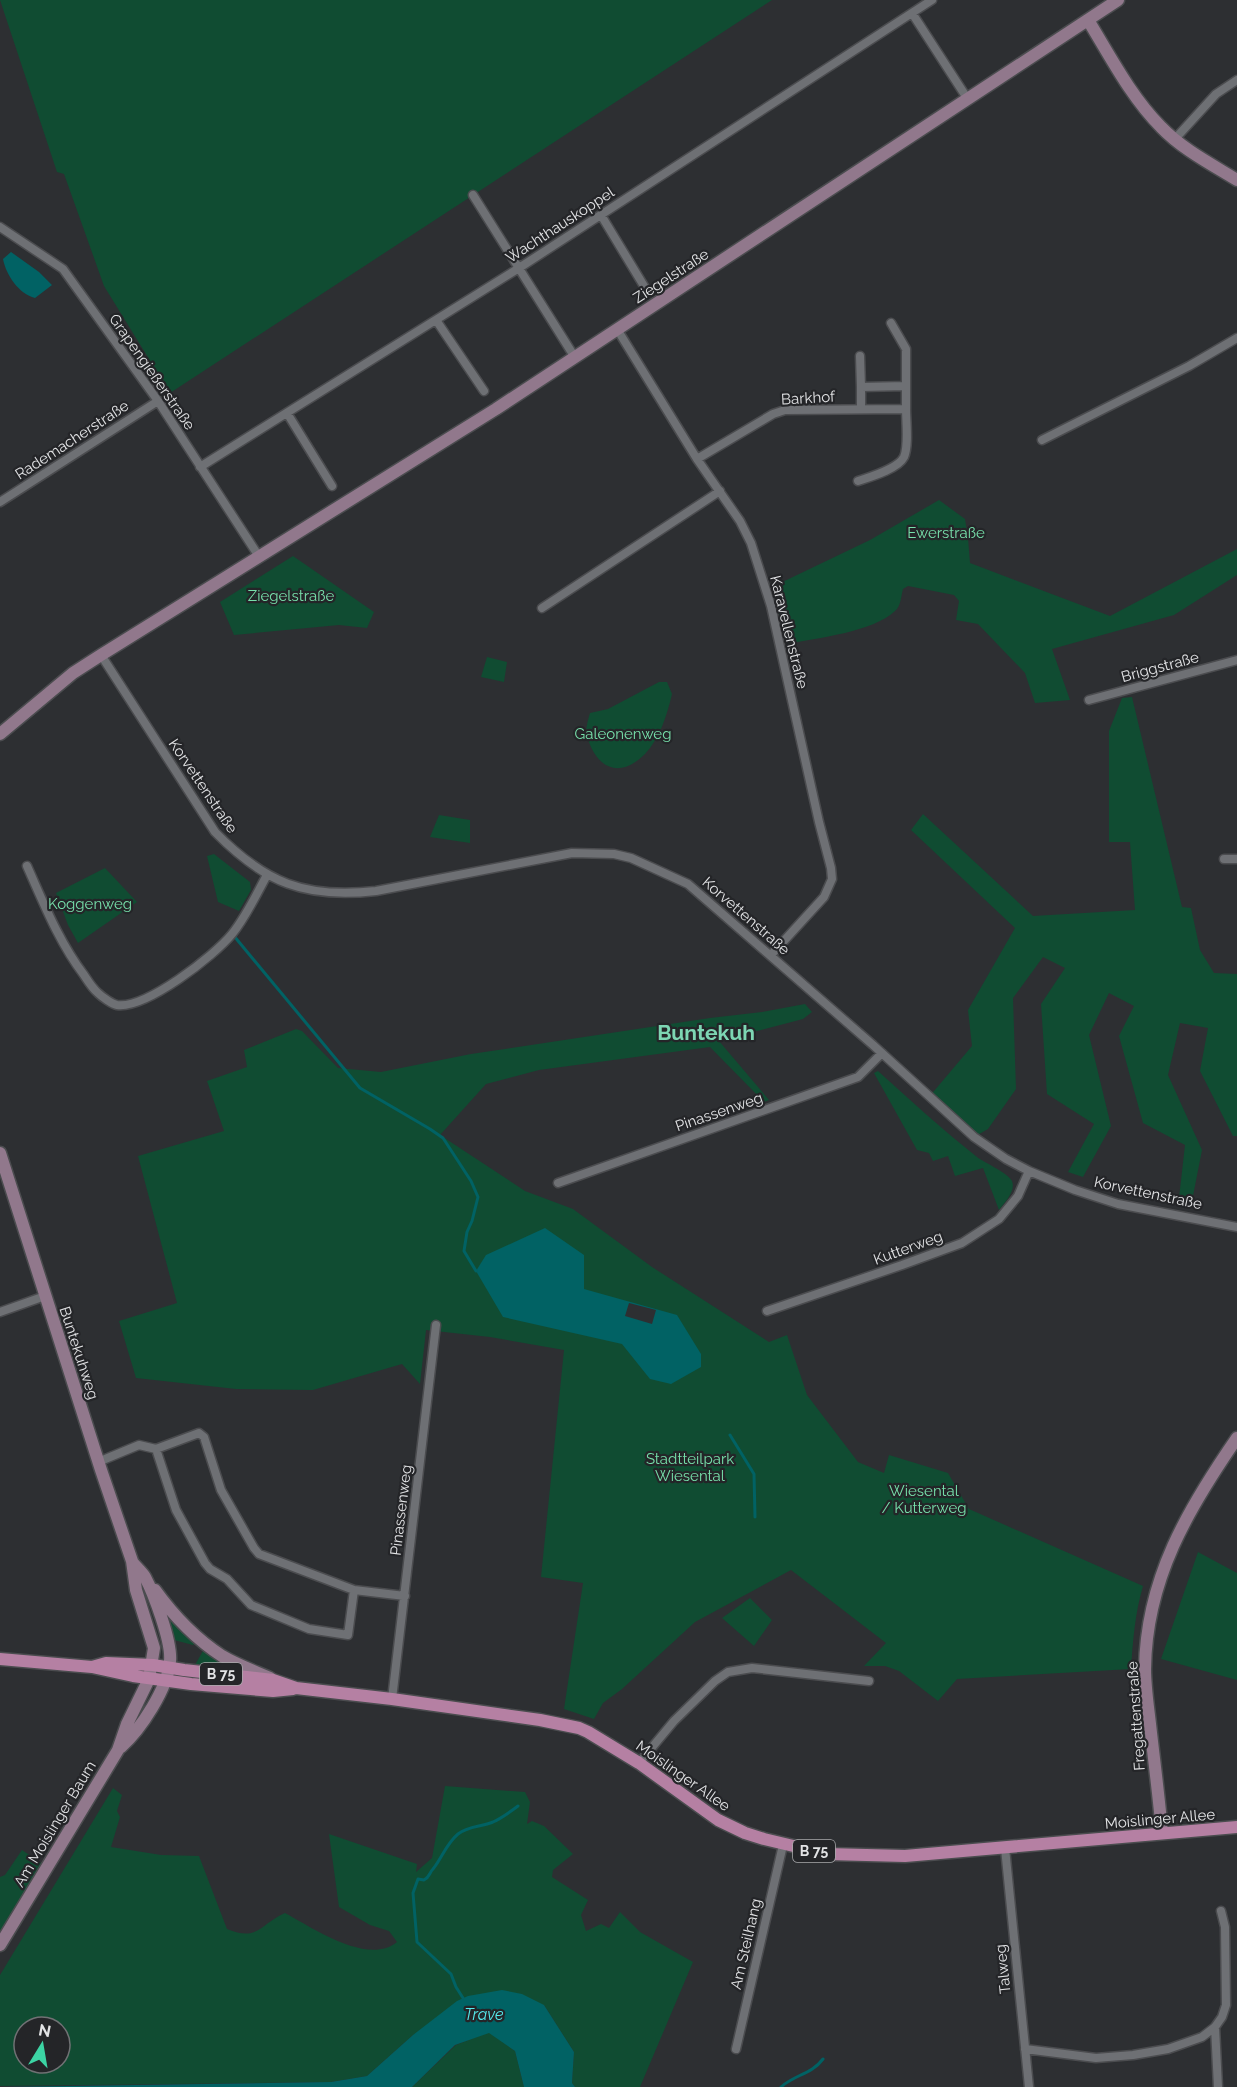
<svg xmlns="http://www.w3.org/2000/svg" width="1237" height="2087" font-family="Raleway,sans-serif">
<style>
.green{fill:#104c32;fill-rule:evenodd}
.water{fill:#016264}
.pier{fill:#2d2f32}
.lines{fill:none;stroke-linecap:round;stroke-linejoin:round}
.stream{stroke:#016264;stroke-width:3}
.street-casing{stroke:#4b4c4f;stroke-width:11}
.secondary-casing{stroke:#4b4c4f;stroke-width:15}
.primary-casing{stroke:#4b4c4f;stroke-width:15}
.street{stroke:#6e7074;stroke-width:8}
.secondary{stroke:#91788c;stroke-width:12}
.primary{stroke:#b580a3;stroke-width:12}
.labels{text-anchor:middle;dominant-baseline:central;stroke-width:4.5;stroke-linejoin:round;paint-order:stroke}
.shield{fill:#242528;stroke:#a9aaac;stroke-width:1.5}
.shield-label{font-size:14px;font-weight:bold;fill:#e2e3e5}
.street-label{font-size:15px;fill:#e2e3e5;stroke:#242528}
.park-label{font-size:15px;fill:#77e0ab;stroke:#242528}
.water-label{font-size:16px;font-style:italic;fill:#55ebee;stroke:#242528}
.district-label{font-size:21px;font-weight:bold;fill:#7dd6b3;stroke:#242528}
</style>
<rect width="100%" height="100%" fill="#2d2f32"/>
<path class="green" d="M 0,0 L 772,0 L 170,393 L 104,286 L 64,174 L 57,172 Z
M 939,500 L 965,519 L 968,538 L 970,563 L 1110,616 L 1237,549 L 1237,575 L 1174,615 L 1052,649 L 1070,700 L 1035,703 L 1025,673 L 978,624 L 956,620 L 959,601 L 954,595 L 908,586 L 903,589 C 901,596 901,606 895,611 C 873,632 817,638 787,644 L 772,587 L 870,540 Z
M 293,556 L 374,612 L 367,628 L 339,625 L 234,635 L 220,602 Z
M 487,657 L 507,662 L 504,682 L 481,677 Z
M 659,682 L 667,682 L 672,694 C 667,715 660,738 645,754 C 619,780 596,768 587,736 C 585,729 588,720 590,713 L 608,709 Z
M 1132,697 L 1182,907 L 1191,908 L 1200,950 L 1214,973 L 1237,974 L 1237,1136 L 1233,1136 L 1200,1071 L 1208,1028 L 1180,1023 L 1168,1075 L 1202,1150 L 1192,1201 L 1179,1198 L 1185,1145 L 1143,1123 L 1119,1036 L 1134,1006 L 1109,993 L 1089,1035 L 1111,1126 L 1083,1177 L 1068,1172 L 1094,1124 L 1047,1094 L 1041,1004 L 1065,968 L 1043,957 L 1013,998 L 1016,1089 L 988,1129 L 974,1137 L 929,1097 L 972,1046 L 968,1010 L 1015,928 L 911,830 L 923,814 L 1033,916 L 1135,910 L 1130,842 L 1109,842 L 1109,731 L 1122,698 Z
M 439,815 L 470,820 L 470,843 L 430,837 Z
M 214,854 L 250,882 L 251,890 L 239,911 L 218,902 L 207,856 Z
M 105,868 L 137,902 L 78,943 L 68,925 L 56,893 Z
M 805,1004 L 812,1012 L 803,1019 L 719,1041 L 769,1100 L 764,1102 L 710,1047 L 539,1070 L 486,1084 L 440,1135 L 525,1191 L 573,1209 L 652,1267 L 769,1342 L 787,1335 L 807,1395 L 858,1462 L 884,1473 L 889,1455 L 948,1473 L 969,1509 L 1143,1586 C 1135,1613 1133,1640 1131,1669 L 957,1679 L 938,1701 L 899,1671 L 885,1666 L 864,1666 L 886,1643 L 791,1570 L 695,1622 L 622,1689 L 603,1703 L 594,1719 L 564,1709 L 583,1583 L 541,1577 L 564,1350 L 490,1337 L 426,1330 L 420,1384 L 402,1364 L 313,1390 L 236,1389 L 136,1378 L 119,1321 L 177,1303 L 138,1156 L 224,1131 L 207,1081 L 247,1067 L 244,1050 L 296,1029 L 302,1031 L 338,1068 L 381,1072 L 471,1054 L 710,1018 L 762,1012 Z
M 878,1071 C 911,1101 943,1130 977,1157 C 985,1163 1008,1173 1012,1181 C 1016,1191 1005,1202 999,1210 L 983,1168 L 955,1176 L 948,1156 L 933,1161 L 929,1153 L 917,1150 L 874,1073 Z
M 1198,1552 L 1237,1573 L 1237,1680 L 1161,1659 Z
M 750,1598 L 772,1620 L 754,1646 L 722,1618 Z
M 166,1614 L 197,1642 L 193,1645 L 174,1640 Z
M 204,1649 L 238,1669 L 195,1665 Z
M 445,1786 L 525,1792 L 530,1802 L 527,1824 L 532,1821 L 544,1826 L 573,1854 L 553,1870 L 552,1877 L 588,1900 L 581,1915 L 586,1931 L 601,1924 L 609,1928 L 620,1912 L 640,1932 L 693,1962 L 640,2087 L 575,2087 L 572,2083 L 574,2052 L 544,2005 L 413,2035 L 367,2076 L 331,2082 L 0,2086 L 0,1975 L 113,1788 L 122,1795 L 117,1811 L 120,1817 L 111,1847 L 161,1855 L 199,1856 L 227,1929 C 258,1942 260,1924 285,1913 C 313,1928 368,1966 397,1942 L 389,1931 L 370,1925 L 339,1907 L 329,1834 L 417,1864 L 416,1872 L 432,1858 ZM 24,2027 L 60,2027 L 60,2063 L 24,2063 Z
M 22,1850 L 41,1863 L 0,1934 L 0,1877 L 5,1875 Z
M 489,2032 L 515,2051 L 524,2087 L 412,2087 L 456,2045 Z"/>
<path class="water" d="M 11,252 L 39,272 L 52,285 L 35,298 C 19,294 6,275 3,259 Z
M 545,1228 L 584,1255 L 584,1289 L 677,1315 L 701,1354 L 701,1367 L 671,1384 L 650,1379 L 622,1344 L 503,1317 L 476,1271 L 486,1255 Z
M 502,1990 L 522,1994 L 544,2005 L 574,2052 L 572,2083 L 575,2087 L 524,2087 L 515,2051 L 489,2033 L 455,2045 L 412,2087 L 0,2087 L 331,2082 L 367,2076 L 413,2035 L 457,2001 L 468,1996 Z"/>
<path class="pier" d="M 629,1303 L 656,1310 L 652,1324 L 625,1316 Z"/>
<g class="lines">
<path class="stream" d="M 234,936 L 360,1088 L 430,1129 L 443,1138 L 471,1181 L 478,1197 L 472,1221 L 467,1232 L 464,1251 L 476,1271
M 730,1435 L 754,1474 L 755,1517
M 463,1998 L 456,1987 L 451,1974 L 417,1942 L 413,1893 L 418,1879 L 424,1880 C 430,1877 429,1873 433,1869 C 442,1858 446,1844 458,1834 C 468,1826 481,1827 493,1822 C 502,1818 510,1812 518,1806
M 781,2087 C 794,2075 812,2074 823,2059"/>
<g class="street-casing">
<path id="street" d="M 912,13 L 967,98
M 1174,140 L 1216,94 L 1237,80
M 473,195 L 574,356
M 601,215 L 647,291
M 0,227 L 63,269 L 158,401 L 258,555
M 436,320 L 484,391
M 891,323 L 906,349 L 906,386
M 617,329 L 697,459 L 740,521 L 751,543 L 771,606 L 819,822 L 831,868 L 832,879 L 824,897 L 771,955
M 860,356 L 861,387
M 861,409 L 861,387 L 906,386 L 906,409
M 287,413 L 332,486
M 1042,440 L 1189,366 L 1237,338
M 697,459 L 773,414 L 785,410 L 906,409 C 906,421 909,446 904,457 C 898,469 870,477 858,481
M 200,467 L 519,268 L 932,0
M 0,502 L 158,401
M 542,608 L 720,491
M 101,655 L 215,832 C 265,883 305,899 376,891 L 572,853 L 614,854 L 631,858 L 688,884 L 873,1045 L 974,1137 L 1006,1159 L 1029,1171 L 1075,1190 L 1118,1204 L 1237,1227
M 1089,700 L 1237,660
M 1224,859 L 1237,859
M 27,866 C 44,904 59,942 84,975 C 88,981 92,988 98,993 C 102,997 112,1004 117,1005 C 146,1009 214,956 232,934 C 246,917 256,895 267,875
M 558,1183 L 858,1077 L 882,1053
M 767,1311 L 902,1265 L 962,1243 L 999,1219 L 1018,1196 L 1029,1171
M 0,1312 L 45,1296
M 156,1449 L 199,1433 L 204,1437 L 221,1490 L 254,1548 L 259,1554 L 354,1590 L 405,1596
M 98,1462 L 139,1445 L 156,1449 L 176,1510 L 205,1563 L 210,1569 L 227,1579 L 251,1605 L 309,1629 L 348,1635 L 354,1590
M 392,1699 L 436,1325
M 639,1763 L 674,1721 L 715,1681 L 728,1672 L 752,1668 L 869,1681
M 1005,1848 L 1029,2087
M 1215,2027 L 1218,2087
M 736,2049 L 783,1845
M 1025,2049 L 1096,2058 L 1133,2055 L 1168,2049 L 1202,2037 L 1215,2027 L 1222,2017 L 1226,2005 L 1225,1927 L 1221,1911"/>
</g>
<g class="secondary-casing">
<path id="secondary" d="M 1088,20 C 1110,56 1131,97 1161,127 C 1182,149 1211,164 1237,180
M 0,734 L 73,673 L 101,655 L 496,409 L 1118,0
M 0,1153 L 101,1470 L 132,1561 L 136,1590 L 154,1648 L 149,1679 L 127,1724 L 118,1750 L 0,1945
M 155,1590 C 173,1615 196,1639 222,1656 C 237,1665 254,1671 270,1678
M 121,1747 C 141,1729 168,1688 170,1661 C 172,1642 154,1594 145,1577 C 142,1572 137,1568 133,1563
M 1162,1833 C 1159,1797 1154,1760 1150,1724 C 1148,1706 1145,1687 1145,1669 C 1146,1579 1188,1509 1237,1438"/>
</g>
<g class="primary-casing">
<path id="primary" d="M 0,1659 L 92,1667 L 133,1676 L 191,1684 L 273,1691 L 293,1689
M 92,1667 L 106,1663 L 153,1665 L 184,1670 L 273,1680 L 296,1688 L 392,1699 L 540,1720 L 579,1728 L 588,1732 L 639,1763 L 718,1820 L 745,1833 L 764,1839 L 827,1854 L 905,1856 L 1237,1827"/>
</g>
<use href="#street" class="street"/>
<use href="#secondary" class="secondary"/>
<use href="#primary" class="primary"/>
</g>
<g class="labels">
<g class="shield">
<rect x="200" y="1663" width="42" height="22" rx="4.5"/>
<rect x="793" y="1840" width="42" height="22" rx="4.5"/>
</g>
<g class="shield-label">
<text x="221" y="1674">B 75</text>
<text x="814" y="1851">B 75</text>
</g>
<g class="street-label">
<text transform="translate(560 225) rotate(-33)">Wachthauskoppel</text>
<text transform="translate(671 276) rotate(-33)">Ziegelstraße</text>
<text transform="translate(152 372) rotate(55)">Grapengießerstraße</text>
<text transform="translate(808 398) rotate(-3)">Barkhof</text>
<text transform="translate(72 440) rotate(-33)">Rademacherstraße</text>
<text transform="translate(789 632) rotate(76)">Karavellenstraße</text>
<text transform="translate(1160 667) rotate(-15)">Briggstraße</text>
<text transform="translate(203 786) rotate(56)">Korvettenstraße</text>
<text transform="translate(746 916) rotate(41)">Korvettenstraße</text>
<text transform="translate(719 1112) rotate(-19)">Pinassenweg</text>
<text transform="translate(1148 1193) rotate(12)">Korvettenstraße</text>
<text transform="translate(908 1248) rotate(-20)">Kutterweg</text>
<text transform="translate(79 1353) rotate(72)">Buntekuhweg</text>
<text transform="translate(401 1510) rotate(-83)">Pinassenweg</text>
<text transform="translate(1136 1716) rotate(-94)">Fregattenstraße</text>
<text transform="translate(683 1776) rotate(35)">Moislinger Allee</text>
<text transform="translate(1160 1819) rotate(-5)">Moislinger Allee</text>
<text transform="translate(55 1824) rotate(-59)">Am Moislinger Baum</text>
<text transform="translate(746 1944) rotate(-77)">Am Steilhang</text>
<text transform="translate(1003 1969) rotate(-96)">Talweg</text>
</g>
<g class="park-label">
<text x="946" y="533">Ewerstraße</text>
<text x="291" y="596">Ziegelstraße</text>
<text x="623" y="734">Galeonenweg</text>
<text x="90" y="904">Koggenweg</text>
<text x="690" y="1459">Stadtteilpark<tspan x="690" dy="17">Wiesental</tspan></text>
<text x="924" y="1491">Wiesental<tspan x="924" dy="17">/ Kutterweg</tspan></text>
</g>
<g class="water-label">
<text x="484" y="2014">Trave</text>
</g>
<g class="district-label">
<text x="706" y="1032">Buntekuh</text>
</g>
</g>
<g transform="translate(42 2045) rotate(11)"><circle r="28" fill="#242528" stroke="#707174" stroke-width="1.5"/>
<path d="M0-4.5L10 22L0 15L-10 22Z" fill="#3cd4a4"/>
<text y="-9" font-size="16" font-weight="bold" text-anchor="middle" fill="#e2e3e5">N</text>
</g>
</svg>
